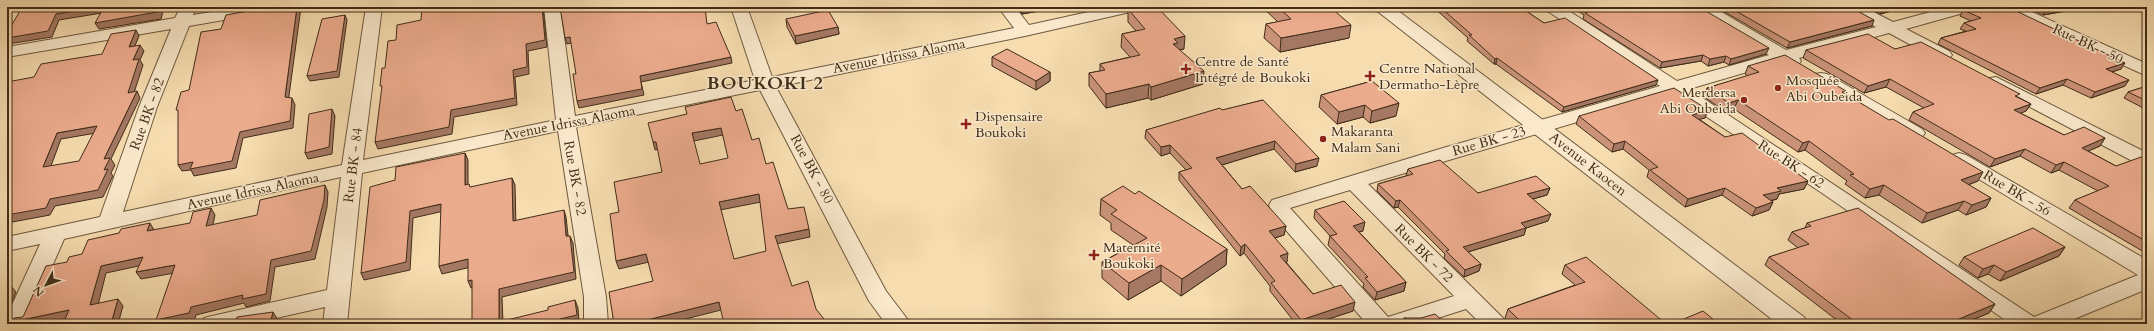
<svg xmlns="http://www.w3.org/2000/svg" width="2154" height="331" font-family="Cardo,serif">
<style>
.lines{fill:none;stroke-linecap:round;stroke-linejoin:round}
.minor-casing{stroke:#6e593e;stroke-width:2}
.tertiary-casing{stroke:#6e593e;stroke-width:2}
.minor{fill:#f9e8cb;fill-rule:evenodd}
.tertiary{fill:#f9e8cb;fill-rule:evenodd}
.wall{fill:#ca9379;stroke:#412d19}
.shaded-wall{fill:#a47863;stroke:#412d19}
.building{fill:#ebab8d;stroke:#412d19;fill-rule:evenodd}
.poi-dot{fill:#8f2418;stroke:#f9e8cb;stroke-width:1.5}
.labels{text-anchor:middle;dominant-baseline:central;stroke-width:3;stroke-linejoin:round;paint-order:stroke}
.street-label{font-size:14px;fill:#412d19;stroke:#f9e8cb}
.poi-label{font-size:14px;fill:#412d19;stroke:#f9e8cb;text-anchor:start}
.district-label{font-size:18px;font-weight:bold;letter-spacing:1px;fill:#412d19;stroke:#f9e8cb}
</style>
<rect width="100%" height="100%" fill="#f6dcaf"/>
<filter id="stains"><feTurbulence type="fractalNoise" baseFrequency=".005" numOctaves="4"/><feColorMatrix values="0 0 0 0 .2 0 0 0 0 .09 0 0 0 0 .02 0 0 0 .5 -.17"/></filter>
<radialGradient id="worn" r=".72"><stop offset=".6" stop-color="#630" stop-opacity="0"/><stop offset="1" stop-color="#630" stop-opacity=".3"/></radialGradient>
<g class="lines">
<g class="minor-casing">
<path id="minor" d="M 186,7 L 192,8 L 194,12 L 193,15 L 242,7 L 279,7 L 277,10 L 271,12 L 189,26 L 157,107 L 123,212 L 342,165 L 366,7 L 382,7 L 363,160 L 556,120 L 544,7 L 560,7 L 575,116 L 755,80 L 731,7 L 747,7 L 772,77 L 1014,28 L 998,7 L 1015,7 L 1029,25 L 1111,7 L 1141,7 L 1139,10 L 1025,36 L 776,87 L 886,291 L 911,324 L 886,324 L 869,301 L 760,90 L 576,127 L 606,297 L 608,324 L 584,324 L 584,297 L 558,131 L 362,173 L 347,324 L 323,324 L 325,307 L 249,324 L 200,324 L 204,318 L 212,316 L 327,290 L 341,177 L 64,239 L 27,324 L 7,324 L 7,316 L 40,244 L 7,251 L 7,237 L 100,217 L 139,107 L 171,29 L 7,57 L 7,47 L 175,18 L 180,8 Z
M 1544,7 L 1563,7 L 1677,81 L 1769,55 L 1695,10 L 1693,7 L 1713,7 L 1786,50 L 1876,27 L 1845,10 L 1843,7 L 1864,7 L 1893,22 L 1949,7 L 1976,7 L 1974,10 L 1906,29 L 1949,51 L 1952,55 L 1949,59 L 1943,60 L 1937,59 L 1889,33 L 1799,58 L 1801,61 L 1798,65 L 1792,66 L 1782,62 L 1689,89 L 2034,317 L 2138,275 L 1952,163 L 1949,159 L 1952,155 L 1959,153 L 1966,155 L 2147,260 L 2147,289 L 2062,324 L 2011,324 L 1822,193 L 1672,94 L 1368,184 L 1503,318 L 1507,324 L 1481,324 L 1466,309 L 1419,324 L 1367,324 L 1272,214 L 1269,205 L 1272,200 L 1443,148 L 1660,86 L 1546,10 ZM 1350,190 L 1454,296 L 1388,317 L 1290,208 Z
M 2000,7 L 2021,7 L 2147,64 L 2147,76 L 2002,10 Z
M 1821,73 L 1827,74 L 1922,129 L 1925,133 L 1922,137 L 1915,139 L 1908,137 L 1815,82 L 1812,78 L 1815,74 Z
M 1996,77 L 2147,153 L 2147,167 L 2140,165 L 1990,86 L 1987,82 L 1990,78 Z"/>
</g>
<g class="tertiary-casing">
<path id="tertiary" d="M 1372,7 L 1393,7 L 1804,317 L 1808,324 L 1778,324 Z"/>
</g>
<use href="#minor" class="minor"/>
<use href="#tertiary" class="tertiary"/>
</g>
<path class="wall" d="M 1016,7 L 1039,7 L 1039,11 L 1022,14 Z
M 1262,7 L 1330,7 L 1349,38 L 1280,52 L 1264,38 L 1266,24 L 1278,22 Z
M 1433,7 L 1520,7 L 1544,23 L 1656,85 L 1562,112 L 1496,64 L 1494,64 L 1467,41 L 1468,38 Z
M 1572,7 L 1699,7 L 1766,54 L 1729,65 L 1724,62 L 1708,66 L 1701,61 L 1660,68 L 1583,19 L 1584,15 Z
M 1716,7 L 1850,7 L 1872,26 L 1787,48 Z
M 1867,7 L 1907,7 L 1880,14 Z
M 2025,7 L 2078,7 L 2077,9 L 2043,15 Z
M 1128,9 L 1184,49 L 1180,50 L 1203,84 L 1151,100 L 1148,98 L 1106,108 L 1089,86 L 1089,73 L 1100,71 L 1100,64 L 1130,57 L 1121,47 L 1122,34 L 1136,31 L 1128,22 Z
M 1963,10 L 2121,69 L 2112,72 L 2125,86 L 2091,98 L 2063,85 L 2036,94 L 1938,44 L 1941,38 L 1966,31 L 1960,29 L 1964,23 L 1971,21 L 1960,16 Z
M 786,19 L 838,27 L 839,34 L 796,44 L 787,27 Z
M 1895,49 L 2018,97 L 2031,104 L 2026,111 L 2020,113 L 2064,135 L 2105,138 L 2100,146 L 2088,151 L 2116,166 L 2147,159 L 2147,250 L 2144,252 L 2069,208 L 2075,200 L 2098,191 L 2059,170 L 2051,173 L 2020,156 L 1990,167 L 1909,120 L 1913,112 L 1924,108 L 1886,87 L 1864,93 L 1803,58 L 1806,50 Z
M 992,57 L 1050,72 L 1050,81 L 1036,90 L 992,66 Z
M 1748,66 L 1845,94 L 1978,181 L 1968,185 L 1991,198 L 1986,207 L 1966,215 L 1958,210 L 1922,223 L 1879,195 L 1865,198 L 1845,184 L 1847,181 L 1805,150 L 1798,152 L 1734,109 L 1726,112 L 1704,97 L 1707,88 L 1748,76 L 1745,74 Z
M 1372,81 L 1396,116 L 1370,123 L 1363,117 L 1337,124 L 1319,107 L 1321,95 Z
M 2147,86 L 2147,110 L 2124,98 L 2128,92 Z
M 1263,100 L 1317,166 L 1295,172 L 1274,149 L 1222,165 L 1242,189 L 1286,226 L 1284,235 L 1275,238 L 1287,262 L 1286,262 L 1313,294 L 1353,311 L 1313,324 L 1296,324 L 1270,291 L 1270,286 L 1244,253 L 1240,256 L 1179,180 L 1179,172 L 1186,170 L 1170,153 L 1161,156 L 1145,138 L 1146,130 Z
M 1708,110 L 1705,118 L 1699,119 L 1725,137 L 1808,181 L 1804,189 L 1779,194 L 1777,199 L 1771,201 L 1773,202 L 1769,210 L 1752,216 L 1722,195 L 1685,207 L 1647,177 L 1649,170 L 1623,149 L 1612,152 L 1576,124 L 1579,116 Z
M 1408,169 L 1478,193 L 1550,188 L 1547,195 L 1533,199 L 1548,221 L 1526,228 L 1524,235 L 1468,252 L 1481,264 L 1479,271 L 1464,277 L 1444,258 L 1445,254 L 1398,207 L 1394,208 L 1377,191 L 1378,184 L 1406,176 Z
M 1135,194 L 1227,249 L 1226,265 L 1181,296 L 1161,281 L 1128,300 L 1102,278 L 1102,262 L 1133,245 L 1111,230 L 1111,223 L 1100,215 L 1101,199 Z
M 1315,210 L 1363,231 L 1359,232 L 1406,282 L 1404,291 L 1375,300 L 1363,287 L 1364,284 L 1328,245 L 1330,236 L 1314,218 Z
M 1807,223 L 1995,304 L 1989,313 L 1962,324 L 1842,324 L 1765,265 L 1769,257 L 1798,248 L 1788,240 L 1792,232 L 1805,228 Z
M 2065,247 L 2059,256 L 2000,281 L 1988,274 L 1978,278 L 1959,265 L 1964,257 Z
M 1565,265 L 1666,324 L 1511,324 L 1505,318 L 1508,309 L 1575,285 L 1562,274 Z
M 1404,318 L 1446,324 L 1403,324 Z"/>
<path class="shaded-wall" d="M 99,7 L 105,7 L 108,12 L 59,20 L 52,37 L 8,44 L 7,43 L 7,38 L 56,14 Z
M 159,7 L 164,7 L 161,19 L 99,29 L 95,23 Z
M 297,7 L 301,7 L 288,103 L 285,97 Z
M 542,7 L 543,7 L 547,47 L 528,51 L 529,74 L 515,77 L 517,105 L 454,117 L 452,134 L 378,149 L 375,142 L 451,110 L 513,70 L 526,44 Z
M 1022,7 L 1039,7 L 1039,11 L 1022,14 Z
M 1887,7 L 1907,7 L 1880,14 L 1883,8 Z
M 1920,7 L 1926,7 L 1919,9 Z
M 2068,7 L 2078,7 L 2077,9 L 2043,15 L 2045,11 Z
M 345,15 L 347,20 L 339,77 L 310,81 L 307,76 Z
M 1874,20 L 1872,26 L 1787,48 L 1790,42 Z
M 1351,25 L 1349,38 L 1280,52 L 1281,38 Z
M 838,27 L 839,34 L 796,44 L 795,36 Z
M 136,30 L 139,36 L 132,53 L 129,47 Z
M 1185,36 L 1184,49 L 1178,50 L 1173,57 L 1174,39 Z
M 570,37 L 572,43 L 567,44 L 565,38 Z
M 140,45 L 144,51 L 140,60 L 143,65 L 132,99 L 128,93 L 133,60 Z
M 1769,48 L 1766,54 L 1729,65 L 1731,59 Z
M 1703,55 L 1701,61 L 1660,68 L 1662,62 Z
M 1726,56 L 1724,62 L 1708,66 L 1710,59 Z
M 731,57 L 732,63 L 641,82 L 644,95 L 579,108 L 577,101 L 640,76 Z
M 1497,58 L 1496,64 L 1494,64 L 1495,59 Z
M 2125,63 L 2121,69 L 2102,75 L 2106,69 Z
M 1204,71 L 1203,84 L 1151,100 L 1151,87 Z
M 1050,72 L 1050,81 L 1036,90 L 1036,81 Z
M 1890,79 L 1886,87 L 1864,93 L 1868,86 Z
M 2067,79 L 2063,85 L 2036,94 L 2040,88 Z
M 1658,80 L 1656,85 L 1562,112 L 1564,107 Z
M 2129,80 L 2125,86 L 2091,98 L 2095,92 Z
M 1149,84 L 1148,98 L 1106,108 L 1106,94 Z
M 137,91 L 140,98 L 111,159 L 115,165 L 111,173 L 113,176 L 103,197 L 55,206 L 50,215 L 7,223 L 7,215 L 50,199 L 104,170 L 104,159 Z
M 292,98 L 295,105 L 293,128 L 243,138 L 236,168 L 194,176 L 191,170 L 182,171 L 178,165 L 240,132 Z
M 1738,100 L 1734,109 L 1726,112 L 1729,103 Z
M 1399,103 L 1396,116 L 1370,123 L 1372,111 Z
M 2031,104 L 2026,111 L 2010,118 L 2014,110 Z
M 1365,105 L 1363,117 L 1337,124 L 1339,112 Z
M 332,109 L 335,116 L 332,154 L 308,159 L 305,153 Z
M 1708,110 L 1705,118 L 1689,122 L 1692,115 Z
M 97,126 L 102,132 L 61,139 L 48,174 L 43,167 L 57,133 Z
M 721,128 L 723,135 L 694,141 L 692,133 Z
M 2105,138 L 2100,146 L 2077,156 L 2082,148 Z
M 1275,141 L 1274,149 L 1215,167 L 1216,158 Z
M 1625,141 L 1623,149 L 1612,152 L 1614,144 Z
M 1809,141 L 1805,150 L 1798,152 L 1803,143 Z
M 653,142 L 656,142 L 658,149 L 655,150 Z
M 1170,145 L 1170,153 L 1161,156 L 1161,147 Z
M 2025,149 L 2020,156 L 1990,167 L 1995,159 Z
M 465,153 L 468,160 L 468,192 L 465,185 Z
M 1319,158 L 1317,166 L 1295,172 L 1296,164 Z
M 2064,162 L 2059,170 L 2051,173 L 2056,165 Z
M 1983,172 L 1978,181 L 1956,189 L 1961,180 Z
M 512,178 L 515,185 L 516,228 L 513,221 Z
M 1808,181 L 1804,189 L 1779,194 L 1777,199 L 1760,203 L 1763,195 L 1777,188 Z
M 325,185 L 328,192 L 327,207 L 315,259 L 275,267 L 270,301 L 246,307 L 244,303 L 196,315 L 194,321 L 178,324 L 159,324 L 156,320 L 191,307 Z
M 1884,185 L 1879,195 L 1865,198 L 1870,189 Z
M 1550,188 L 1547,195 L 1525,201 L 1527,194 Z
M 1725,188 L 1722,195 L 1685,207 L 1688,199 Z
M 759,194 L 761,202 L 720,210 L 719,202 Z
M 1991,198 L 1986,207 L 1966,215 L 1972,205 Z
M 1400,200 L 1398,207 L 1394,208 L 1396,201 Z
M 1964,201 L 1958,210 L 1922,223 L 1927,213 Z
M 1773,202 L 1769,210 L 1752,216 L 1756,208 Z
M 441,204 L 444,211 L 413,218 L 410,270 L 364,280 L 361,273 L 410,211 Z
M 211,208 L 215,215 L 211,234 L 206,226 Z
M 564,210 L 566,217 L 569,244 L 566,236 Z
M 1551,214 L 1548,221 L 1526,228 L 1524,235 L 1461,254 L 1463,247 L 1521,223 Z
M 1365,222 L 1363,231 L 1351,234 L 1353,226 Z
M 150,223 L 154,230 L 147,231 Z
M 1286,226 L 1284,235 L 1268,240 L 1269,231 Z
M 809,229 L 810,237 L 776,244 L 775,236 Z
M 570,236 L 573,243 L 576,279 L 502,297 L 503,324 L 499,322 L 499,289 Z
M 1245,244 L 1244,253 L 1240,256 L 1241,247 Z
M 2065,247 L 2059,256 L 2000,281 L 2006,272 Z
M 1227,249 L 1226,265 L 1181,296 L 1182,279 Z
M 1288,253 L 1287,262 L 1279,264 L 1280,256 Z
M 646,254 L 649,262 L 619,269 L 616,261 Z
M 143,257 L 148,264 L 106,273 L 96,313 L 90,305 L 101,266 Z
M 468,259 L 471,267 L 442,274 L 439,266 Z
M 1481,264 L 1479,271 L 1464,277 L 1465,270 Z
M 175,265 L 180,272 L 141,279 L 136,272 Z
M 1161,265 L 1161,281 L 1128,300 L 1129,283 Z
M 1994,265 L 1988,274 L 1978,278 L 1983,269 Z
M 472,280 L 475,287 L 471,288 L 468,281 Z
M 1406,282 L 1404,291 L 1375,300 L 1377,292 Z
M 10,285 L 16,292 L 7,314 L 7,293 Z
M 118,299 L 123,306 L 118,324 L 111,324 Z
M 575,300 L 578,308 L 579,323 L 575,324 L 560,324 L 560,319 Z
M 719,302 L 721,310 L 666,324 L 640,324 L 639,322 Z
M 1355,302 L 1353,311 L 1313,324 L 1300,324 L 1301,320 Z
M 1995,304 L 1989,313 L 1962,324 L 1947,324 Z
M 69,310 L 75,318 L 44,324 L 13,324 L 12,322 Z
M 273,312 L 278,320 L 277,324 L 270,324 Z
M 1554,321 L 1553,324 L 1547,324 Z"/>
<path class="building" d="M 44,7 L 99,7 L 56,14 L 48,31 L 7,38 L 7,33 L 20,11 Z
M 104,7 L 159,7 L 157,12 L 95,23 Z
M 270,7 L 297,7 L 285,97 L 292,98 L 290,121 L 240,132 L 232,161 L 190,169 L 193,162 L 178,165 L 178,110 L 176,110 L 181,92 L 189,90 L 201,32 L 221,29 L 226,15 Z
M 422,7 L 542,7 L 545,40 L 526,44 L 527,67 L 513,70 L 515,98 L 451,110 L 449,127 L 375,142 L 382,86 L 380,86 L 382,68 L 385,68 L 388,41 L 396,40 L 397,25 L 421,20 Z
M 560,7 L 705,7 L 707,24 L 716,22 L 731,57 L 640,76 L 642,89 L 577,101 L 573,74 L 576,74 L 570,37 L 565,38 Z
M 1139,7 L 1157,7 L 1185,36 L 1174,39 L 1178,43 L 1173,44 L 1204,71 L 1151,87 L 1149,84 L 1106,94 L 1089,73 L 1105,70 L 1100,64 L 1140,55 L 1122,34 L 1145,29 L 1128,9 Z
M 1278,7 L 1330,7 L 1351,25 L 1281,38 L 1266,24 L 1291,19 Z
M 1440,7 L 1520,7 L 1544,23 L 1565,18 L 1658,80 L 1564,107 L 1497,58 L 1495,59 L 1469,35 L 1472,35 Z
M 1583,7 L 1699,7 L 1769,48 L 1731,59 L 1726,56 L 1710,59 L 1703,55 L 1662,62 L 1585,13 L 1590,11 Z
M 1729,7 L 1850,7 L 1874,20 L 1790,42 Z
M 1972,7 L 2008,7 L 2125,63 L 2106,69 L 2129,80 L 2095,92 L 2067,79 L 2040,88 L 1941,38 L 1976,29 L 1964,23 L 1981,18 L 1963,10 Z
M 2036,7 L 2068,7 L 2045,11 Z
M 828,10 L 838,27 L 795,36 L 786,19 Z
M 345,15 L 337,71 L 307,76 L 322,19 Z
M 136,30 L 129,47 L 140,45 L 133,60 L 139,59 L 128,93 L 137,91 L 104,159 L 110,158 L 104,170 L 108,169 L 98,190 L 50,199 L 46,208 L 7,215 L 7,82 L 34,77 L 41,64 L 102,54 L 111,34 ZM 97,126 L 79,161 L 43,167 L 57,133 Z
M 1868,34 L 1895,49 L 1921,42 L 2020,94 L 2015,96 L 2031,104 L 2014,110 L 2064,135 L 2084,127 L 2105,138 L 2082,148 L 2116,166 L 2141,157 L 2147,159 L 2147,242 L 2075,200 L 2109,186 L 2064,162 L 2056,165 L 2025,149 L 1995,159 L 1913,112 L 1934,104 L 1890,79 L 1868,86 L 1806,50 Z
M 1007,49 L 1050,72 L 1036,81 L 992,57 Z
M 1785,55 L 1846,91 L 1842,92 L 1889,120 L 1893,119 L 1983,172 L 1961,180 L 1991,198 L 1972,205 L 1964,201 L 1927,213 L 1884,185 L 1870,189 L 1850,175 L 1854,174 L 1809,141 L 1803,143 L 1738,100 L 1729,103 L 1707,88 L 1759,72 L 1748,66 Z
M 1372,81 L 1399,103 L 1372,111 L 1365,105 L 1339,112 L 1321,95 Z
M 2147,86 L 2147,101 L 2128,92 Z
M 1674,88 L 1708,110 L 1692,115 L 1725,137 L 1742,133 L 1808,181 L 1777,188 L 1781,191 L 1763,195 L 1773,202 L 1756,208 L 1725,188 L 1688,199 L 1650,170 L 1658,167 L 1625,141 L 1614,144 L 1579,116 Z
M 731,97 L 736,111 L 742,109 L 752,140 L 759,138 L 766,164 L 773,162 L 788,209 L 804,207 L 809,229 L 775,236 L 792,286 L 808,281 L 816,309 L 828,324 L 724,324 L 719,302 L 639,322 L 640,324 L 614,324 L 609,292 L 653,281 L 646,254 L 616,261 L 610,214 L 619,212 L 614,182 L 662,172 L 656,142 L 653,142 L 648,123 L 687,114 L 685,107 ZM 721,128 L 728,158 L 700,164 L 692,133 ZM 759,194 L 766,251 L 734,259 L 719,202 Z
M 1263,100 L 1319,158 L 1296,164 L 1275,141 L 1216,158 L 1242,189 L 1250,186 L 1286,226 L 1269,231 L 1288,253 L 1280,256 L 1313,294 L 1341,285 L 1355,302 L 1301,320 L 1271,283 L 1275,281 L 1245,244 L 1241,247 L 1179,172 L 1192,168 L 1170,145 L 1161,147 L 1146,130 L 1220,108 L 1222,110 Z
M 332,109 L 329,147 L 305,153 L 309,114 Z
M 465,153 L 465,185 L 469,184 L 470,187 L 512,178 L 513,221 L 564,210 L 566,236 L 570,236 L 574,272 L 499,289 L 499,322 L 548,310 L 548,307 L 575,300 L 577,315 L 560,319 L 560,324 L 472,324 L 472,280 L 468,281 L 468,259 L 439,266 L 441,204 L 410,211 L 406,262 L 361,273 L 370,187 L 395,180 L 396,167 Z
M 1440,160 L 1478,193 L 1536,176 L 1550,188 L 1527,194 L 1551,214 L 1521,223 L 1526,228 L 1463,247 L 1481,264 L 1465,270 L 1446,251 L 1449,250 L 1400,200 L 1396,201 L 1378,184 L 1413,174 L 1408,169 Z
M 325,185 L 324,200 L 311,251 L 271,260 L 266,294 L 242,299 L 243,295 L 191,307 L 189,313 L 156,320 L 175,265 L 136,272 L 143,257 L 101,266 L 90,305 L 118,299 L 111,324 L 63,324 L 69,310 L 12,322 L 14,318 L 23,317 L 46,266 L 67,262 L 69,257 L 82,254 L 88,240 L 119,233 L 121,229 L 150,223 L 147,231 L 190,223 L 193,212 L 211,208 L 206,226 L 257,215 L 260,200 Z
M 1123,186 L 1135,194 L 1139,191 L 1227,249 L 1182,279 L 1161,265 L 1129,283 L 1102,262 L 1147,238 L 1111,214 L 1117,210 L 1101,199 Z
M 1344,201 L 1365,222 L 1353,226 L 1406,282 L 1377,292 L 1365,278 L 1368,277 L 1330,236 L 1337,234 L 1315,210 Z
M 1858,208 L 1995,304 L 1947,324 L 1858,324 L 1769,257 L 1809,244 L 1792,232 L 1811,226 L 1807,223 Z
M 2033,228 L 2065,247 L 2006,272 L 1994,265 L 1983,269 L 1964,257 Z
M 1586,257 L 1666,324 L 1557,324 L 1554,321 L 1547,324 L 1523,324 L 1508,309 L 1585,282 L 1565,265 Z
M 10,285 L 7,293 L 7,286 Z
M 1703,311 L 1719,324 L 1672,324 Z
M 273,312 L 270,324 L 236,324 L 237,317 Z
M 1435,314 L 1446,324 L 1410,324 L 1404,318 L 1421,318 Z
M 1734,319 L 1740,324 L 1723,324 Z"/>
<g class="poi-dot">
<path d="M1184 63h4v4h4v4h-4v4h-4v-4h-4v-4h4z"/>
<path d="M1368 70h4v4h4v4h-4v4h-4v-4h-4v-4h4z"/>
<circle cx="1778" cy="88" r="4"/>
<circle cx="1744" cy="100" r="4"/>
<path d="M964 118h4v4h4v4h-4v4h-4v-4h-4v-4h4z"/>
<circle cx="1323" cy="139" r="4"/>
<path d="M1092 249h4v4h4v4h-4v4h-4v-4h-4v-4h4z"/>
</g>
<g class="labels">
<g class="street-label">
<text transform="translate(2088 44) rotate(25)">Rue BK - 50</text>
<text transform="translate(899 56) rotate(-11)">Avenue Idrissa Alaoma</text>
<text transform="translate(147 114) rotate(-70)">Rue BK - 82</text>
<text transform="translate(569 123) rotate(-11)">Avenue Idrissa Alaoma</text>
<text transform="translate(1489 141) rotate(-16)">Rue BK - 23</text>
<text transform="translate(1588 164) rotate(38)">Avenue Kaocen</text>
<text transform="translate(1791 164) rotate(33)">Rue BK - 62</text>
<text transform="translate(353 165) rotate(-83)">Rue BK - 84</text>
<text transform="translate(812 169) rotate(62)">Rue BK - 80</text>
<text transform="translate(575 178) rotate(80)">Rue BK - 82</text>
<text transform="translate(253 191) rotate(-12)">Avenue Idrissa Alaoma</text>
<text transform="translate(2017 193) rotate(31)">Rue BK - 56</text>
<text transform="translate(1424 253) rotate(45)">Rue BK - 72</text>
</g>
<g class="poi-label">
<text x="1195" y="61">Centre de Santé<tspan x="1195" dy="16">Intégré de Boukoki</tspan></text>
<text x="1379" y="68">Centre National<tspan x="1379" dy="16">Dermatho-Lèpre</tspan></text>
<text x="1786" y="80">Mosquée<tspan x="1786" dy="16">Abi Oubeida</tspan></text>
<text x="1736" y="92" text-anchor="end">Merdersa<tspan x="1736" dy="16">Abi Oubeida</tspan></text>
<text x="975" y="116">Dispensaire<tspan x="975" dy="16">Boukoki</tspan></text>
<text x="1331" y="131">Makaranta<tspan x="1331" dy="16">Malam Sani</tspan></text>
<text x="1103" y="247">Maternité<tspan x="1103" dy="16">Boukoki</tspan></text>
</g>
<g class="district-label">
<text x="765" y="83">BOUKOKI 2</text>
</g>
</g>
<rect width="2154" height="331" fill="none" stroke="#f6dcaf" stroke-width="24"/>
<rect x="8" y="8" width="2138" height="315" fill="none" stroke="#412d19" stroke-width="2"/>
<rect x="12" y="12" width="2130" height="307" fill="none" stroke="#412d19"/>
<g transform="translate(46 285) rotate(229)" stroke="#f9e8cb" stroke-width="3" paint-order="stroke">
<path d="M0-3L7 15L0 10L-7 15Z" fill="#412d19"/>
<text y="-6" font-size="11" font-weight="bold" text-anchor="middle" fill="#412d19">N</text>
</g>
<rect width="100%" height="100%" filter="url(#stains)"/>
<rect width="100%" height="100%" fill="url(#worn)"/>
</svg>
